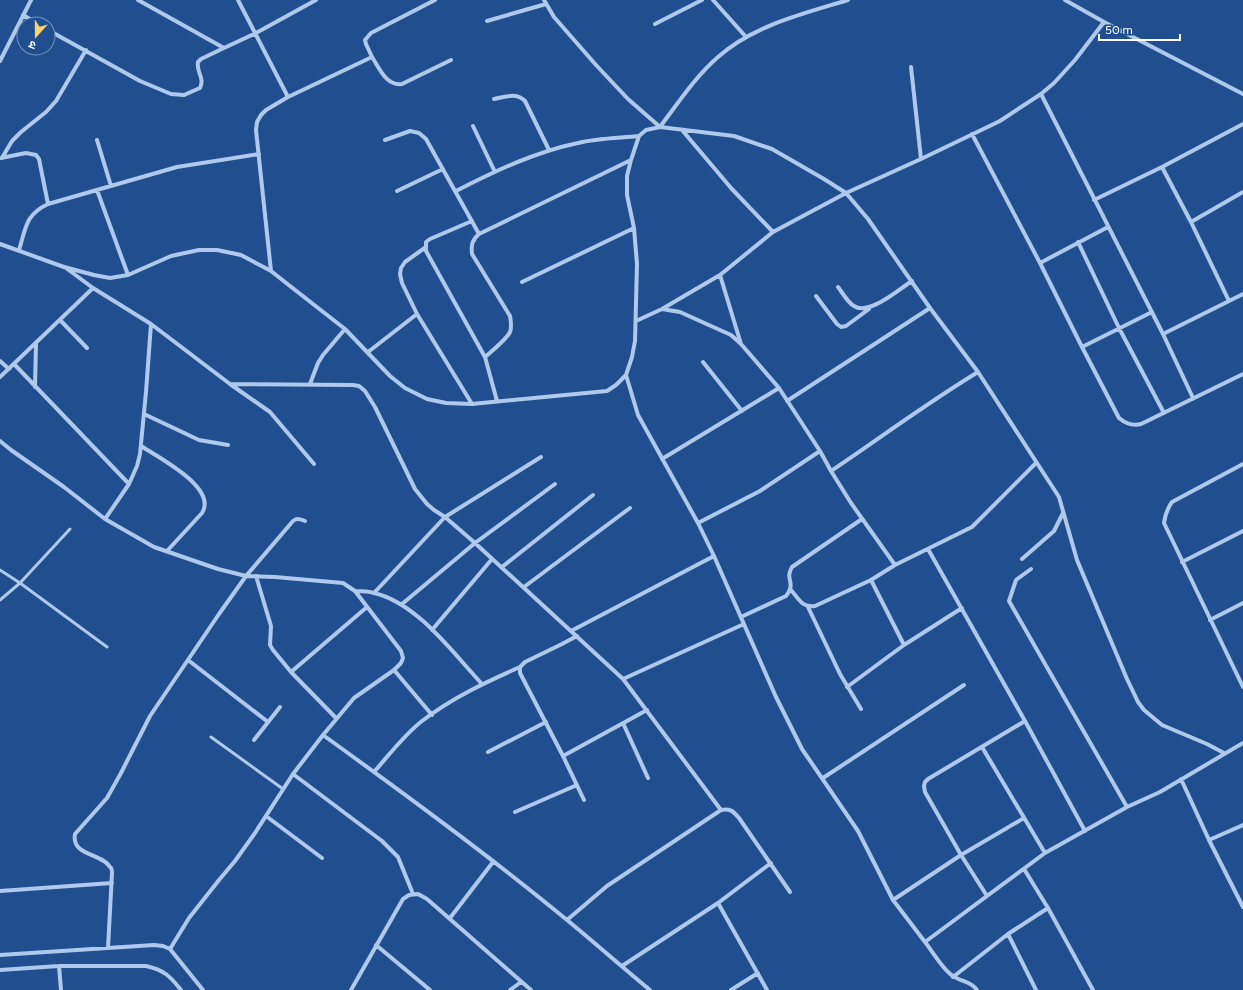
<svg xmlns="http://www.w3.org/2000/svg" width="1243" height="990" font-family="Figtree,'Noto Sans Devanagari',sans-serif">
<style>
.lines{fill:none;stroke-linecap:round;stroke-linejoin:round}
.lane{stroke:#afc9ec;stroke-width:3}
.street{stroke:#afc9ec;stroke-width:4}
</style>
<rect width="100%" height="100%" fill="#204e8f"/>
<g class="lines">
<path class="lane" d="M 0,570 L 20,583 L 107,647
M 0,600 L 20,583 L 70,529
M 211,737 L 283,789"/>
<path class="street" d="M 138,0 L 224,48 L 256,33 L 316,0
M 238,0 L 288,97
M 544,0 L 554,17 L 596,65 L 628,99 L 660,127 C 678,103 695,77 718,57 C 754,25 803,14 848,0
M 713,0 L 746,37
M 1065,0 L 1104,22 L 1243,94
M 23,15 L 38,24
M 487,21 L 546,4
M 655,24 L 702,0
M 48,30 L 140,81 L 171,94 L 184,95 L 200,88 C 205,77 196,73 198,62 L 201,59 L 224,48
M 372,57 L 366,44 L 365,40 L 371,33 L 435,0
M 0,61 L 31,0
M 911,67 L 921,159
M 1041,94 L 1163,334 L 1193,398
M 494,99 C 506,97 516,92 525,101 L 549,150
M 473,126 L 495,172
M 682,130 L 731,188 L 773,232
M 972,134 L 1040,263 L 1082,347 L 1119,418 C 1126,424 1132,426 1141,424 L 1243,374
M 97,140 L 111,186
M 385,140 L 410,131 L 419,133 L 426,139 L 479,234 C 472,240 471,245 472,254 L 510,316 C 511,322 512,327 510,332 C 506,340 492,351 485,357
M 1,158 L 26,153 L 36,155 L 39,159 L 48,204
M 2,158 L 12,141 L 21,132 L 46,112 L 56,101 L 86,50
M 1162,167 L 1191,222 L 1229,301
M 97,190 L 128,275
M 397,191 L 443,169
M 456,191 C 495,171 535,152 578,143 C 597,138 619,138 639,136
M 1094,200 L 1162,167 L 1243,124
M 472,221 L 430,239 L 426,242 L 426,251 L 485,357 L 497,401
M 1191,222 L 1243,192
M 479,234 L 631,160
M 1078,242 L 1119,328 L 1164,413
M 0,244 L 64,267 L 94,275 L 110,278 L 128,275 L 171,256 L 199,250 L 217,250 L 241,255 L 271,271 L 290,286 L 345,329 L 390,376 L 405,388 L 427,399 L 446,403 L 472,404 L 607,391 L 616,385 L 626,375 L 632,357 L 635,341 L 637,264 L 634,228 L 627,195 L 627,176 L 631,160 L 639,136 L 646,130 L 660,127 L 734,136 L 772,149 L 824,179 L 846,193 L 868,219 L 930,308 L 978,372 L 1059,497 L 1077,560 L 1127,679 L 1138,702 L 1144,710 L 1162,725 L 1207,744 L 1224,753
M 426,247 L 405,262 L 401,268 L 400,274 L 402,283 L 417,314 L 472,404
M 19,250 C 26,228 25,215 48,204 L 177,167 L 259,154
M 1040,263 L 1108,227
M 66,268 L 93,288 L 151,324 L 230,384 L 353,385 L 359,386 L 365,391 L 375,407 L 415,489 L 427,504 L 434,510 L 445,517 L 475,543 L 623,679 L 721,810
M 271,271 L 256,130 L 257,122 L 261,115 L 266,110 L 288,97 L 372,57 C 380,69 386,86 402,84 L 451,60
M 720,275 L 741,344
M 522,282 L 634,228
M 838,287 C 842,292 848,303 854,306 C 869,316 899,289 912,281
M 816,296 L 837,324 L 841,327 L 846,326 L 869,309
M 662,309 L 680,312 L 731,335 L 741,344 L 779,388 L 820,451 L 831,471 L 851,503 L 895,565
M 60,320 L 87,348
M 636,321 L 662,309 L 720,275 L 773,232 L 846,193 L 921,159 L 1000,121 L 1041,94 L 1054,83 L 1075,60 L 1104,22
M 151,324 L 146,392 L 140,454 L 137,466 L 129,484 L 105,519 L 154,547 L 218,569 L 246,576 L 275,577 L 343,583 L 355,591 L 401,651 L 403,658 L 401,663 L 394,670 L 354,698 L 323,735 L 293,774 L 255,833 L 235,861 L 219,880 L 189,918 L 170,949 L 203,990
M 1163,334 L 1243,294
M 1082,347 L 1152,312
M 368,352 L 417,314
M 0,361 L 9,369
M 703,362 L 742,411
M 14,364 L 129,484
M 626,375 L 638,415 L 698,523 L 714,556 L 776,697 L 802,749 L 858,831 L 893,900 L 925,942
M 0,377 L 93,288
M 230,384 L 270,412 L 314,464
M 310,384 L 318,363 L 323,355 L 345,329
M 35,387 L 36,344
M 787,401 L 930,308
M 144,414 L 199,440 L 228,445
M 0,441 L 11,450 L 64,487 L 105,519
M 141,446 C 158,457 218,488 202,513 L 167,551
M 662,459 L 779,388
M 1243,464 L 1172,502 C 1167,509 1165,515 1164,523 L 1243,687
M 831,471 C 880,438 927,403 978,372
M 698,523 L 760,491 L 820,451
M 928,549 L 1025,721 L 1085,831
M 1022,559 L 1054,531 L 1063,513
M 1182,562 L 1243,531
M 502,567 L 593,495
M 1031,569 L 1016,580 L 1009,601 L 1127,807
M 256,576 L 271,626 L 270,645 L 273,650 L 291,672 L 336,718
M 871,580 L 904,645
M 524,587 L 630,508
M 791,590 C 799,599 802,608 815,606 L 871,580 L 895,565 L 972,527 L 1036,463
M 355,591 C 361,591 368,591 374,593 C 417,603 452,652 482,684
M 374,593 L 445,517 L 541,457
M 402,604 L 475,543 L 555,484
M 808,607 L 840,674 L 861,709
M 741,617 L 786,596 C 797,582 784,580 792,567 L 862,519
M 1210,620 L 1243,603
M 432,630 L 492,559
M 571,631 L 714,556
M 577,636 L 562,644 L 525,662 L 520,667 L 520,673 L 563,756 L 584,800
M 188,660 L 268,722
M 394,670 L 432,715
M 291,672 L 367,607
M 623,679 L 744,624
M 847,687 L 904,645 L 962,608
M 623,723 L 648,778
M 323,735 C 406,795 488,855 567,920 C 595,943 622,967 650,990
M 254,740 L 280,707
M 982,747 L 1045,853
M 488,752 L 546,722
M 563,756 L 647,710
M 374,772 C 389,755 404,735 422,721 C 452,698 486,682 520,667
M 293,774 L 382,841 L 398,857 L 413,894
M 823,778 L 964,685
M 1181,779 L 1209,840 L 1243,907
M 515,812 L 577,785
M 266,816 L 322,858
M 1209,840 L 1243,825
M 1024,869 L 1048,908 L 1093,990
M 0,891 L 112,883
M 987,896 L 961,855 L 925,792 L 924,786 L 925,782 L 928,779 L 1025,721
M 893,900 L 961,855 L 1024,818
M 718,903 L 767,990
M 450,918 L 493,862
M 567,920 L 607,886 L 721,810 C 730,808 733,811 739,818 L 790,892
M 1008,934 L 1036,990
M 376,945 L 430,990
M 108,948 L 112,873 C 112,871 112,868 110,867 C 102,853 71,856 75,834 L 107,798 L 121,773 L 150,716 L 219,614 L 246,576 L 293,521 C 297,518 300,519 305,521
M 0,955 L 154,945 L 163,946 L 170,949
M 59,966 L 61,990
M 622,966 L 718,903 L 771,863
M 0,970 L 59,966 L 146,966 C 164,970 170,976 181,990
M 953,977 L 1008,934 L 1048,908
M 351,990 L 403,899 L 409,895 L 418,894 L 427,899 L 531,990
M 510,990 L 521,982
M 731,990 L 758,973
M 977,990 C 971,981 961,982 953,976 C 943,970 933,952 925,942 L 1045,853 L 1127,807 L 1160,792 L 1243,743"/>
</g>
<g transform="translate(36 36) rotate(201)"><circle r="19" fill="#204e8f" stroke="#7995bc"/>
<path d="M0-3L7 15L0 10L-7 15Z" fill="#fad56f"/>
<text y="-6" font-size="11" font-weight="bold" text-anchor="middle" fill="#ffffff">उ</text>
</g>
<path d="M1099 34v6h81v-6" fill="none" stroke="#ffffff" stroke-width="2"/>
<text x="1105" y="34" font-size="12" fill="#ffffff" stroke="#204e8f" stroke-width="3" paint-order="stroke">50 m</text>
</svg>
